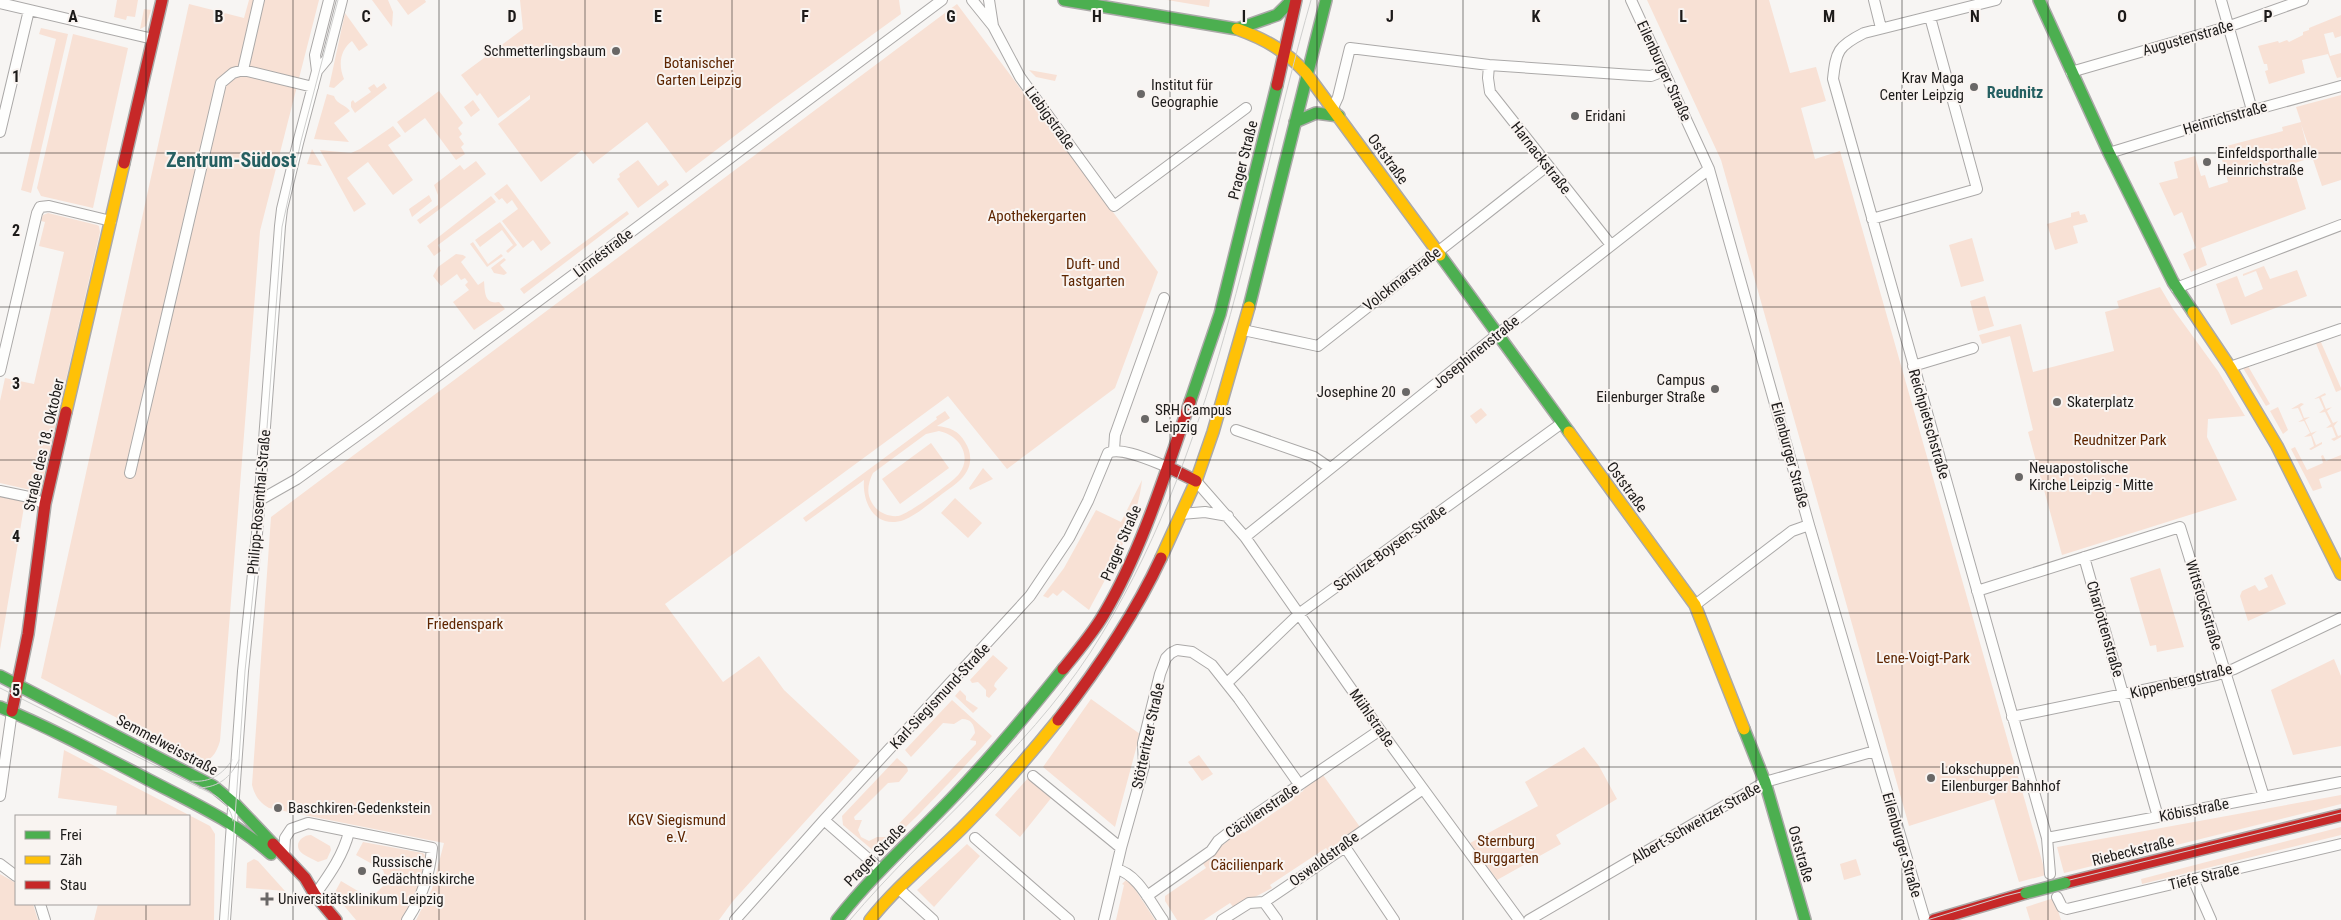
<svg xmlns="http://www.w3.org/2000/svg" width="2341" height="920" font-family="'Roboto Condensed',sans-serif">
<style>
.green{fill:#f8e1d5;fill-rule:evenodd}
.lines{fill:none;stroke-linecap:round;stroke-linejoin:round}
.street-casing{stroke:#aba9a8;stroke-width:12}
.fast-casing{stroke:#aba9a8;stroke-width:14}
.slow-casing{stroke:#aba9a8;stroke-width:14}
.jam-casing{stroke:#aba9a8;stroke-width:14}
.street{stroke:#fefefd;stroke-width:10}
.fast{stroke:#4caf50;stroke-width:11}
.slow{stroke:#ffc107;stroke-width:11}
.jam{stroke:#c62828;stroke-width:11}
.tram{stroke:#cfcfce;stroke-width:1}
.fast-bridge-casing{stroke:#aba9a8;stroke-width:14;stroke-linecap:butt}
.fast-bridge{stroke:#4caf50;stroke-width:11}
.grid{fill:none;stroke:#1d1b1a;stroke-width:1;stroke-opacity:0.55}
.poi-dot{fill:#696766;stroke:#f9f4f1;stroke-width:2}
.labels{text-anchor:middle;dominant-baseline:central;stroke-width:4;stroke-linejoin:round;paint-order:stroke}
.street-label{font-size:15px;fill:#1d1b1a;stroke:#f9f4f1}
.poi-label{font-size:15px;fill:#1d1b1a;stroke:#f9f4f1;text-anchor:start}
.park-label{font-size:15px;fill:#5e2500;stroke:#f9f4f1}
.neighbourhood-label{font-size:16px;font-weight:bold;fill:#255f61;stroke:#f9f4f1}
.district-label{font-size:20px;font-weight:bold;fill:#255f61;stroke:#f9f4f1}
.grid-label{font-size:16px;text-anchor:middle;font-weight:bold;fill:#1d1b1a;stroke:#f9f4f1;stroke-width:4;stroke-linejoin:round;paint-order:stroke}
</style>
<rect width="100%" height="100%" fill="#f7f5f3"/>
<path class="green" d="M 117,0 L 138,0 L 135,17 L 127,16 L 126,20 L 114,17 Z
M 249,0 L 319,0 L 260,231 L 220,741 C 216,754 211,762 197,763 L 130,729 L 121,720 L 41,678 L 189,4 L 244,18 Z
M 372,0 L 388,0 L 393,12 L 392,27 Z
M 397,0 L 425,0 L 426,2 L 408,15 Z
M 520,0 L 899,0 L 901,14 L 774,106 L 686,173 L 647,122 L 593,164 L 582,150 L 541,182 L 498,124 L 530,99 L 530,95 L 498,118 L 480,93 L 477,96 L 461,75 L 523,29 Z
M 1167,0 L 1210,0 L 1209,7 Z
M 1647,0 L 1769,0 L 1790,73 L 1816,67 L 1826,101 L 1801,108 L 1815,159 L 1840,151 L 2046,875 L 2019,882 L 1994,799 L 1909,826 L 1721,160 Z
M 957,4 L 1158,272 L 1115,388 L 1007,469 L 948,396 L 665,604 L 723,682 L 759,656 L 784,690 L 860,761 L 733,901 L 719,920 L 416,920 L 432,889 L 444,843 L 269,808 C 259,802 255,796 252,785 L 271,517 Z
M 144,9 L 151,10 L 146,26 L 140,29 Z
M 345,13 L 368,45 L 359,51 L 352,41 C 340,50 338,65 344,79 L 334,88 L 329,87 Z
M 2341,15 L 2341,36 L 2335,38 L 2333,32 L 2324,34 L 2330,56 L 2341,53 L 2341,77 L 2337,78 L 2328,54 L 2302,60 L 2305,73 L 2269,84 L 2265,71 L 2268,70 L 2267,64 L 2264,64 L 2258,46 L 2278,41 L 2279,43 L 2287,40 L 2289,42 L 2303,35 L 2303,32 L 2309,30 L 2309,28 Z
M 41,28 L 68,34 L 31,193 L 21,190 L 56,39 L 39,34 Z
M 73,34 L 128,48 L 93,208 L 41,196 L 37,188 Z
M 1029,70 L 1057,75 L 1055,81 L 1036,77 Z
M 384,83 L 387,88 L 355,113 L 351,107 L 351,102 L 353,100 L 355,103 L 371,92 L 368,88 L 374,84 L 377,88 Z
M 439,91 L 463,123 L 458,128 L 462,134 L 459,137 L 464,144 L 461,147 L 465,154 L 456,160 L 425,118 L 405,133 L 397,122 Z
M 327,94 L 334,96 C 337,105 345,104 350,111 L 334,123 L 349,142 L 314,139 Z
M 2341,95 L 2341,180 L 2322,186 L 2301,124 L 2310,158 L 2292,164 L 2306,209 L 2201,248 L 2207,265 L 2191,272 L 2183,254 L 2196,248 L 2182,212 L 2174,216 L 2159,183 L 2178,178 L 2174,162 L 2195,156 L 2201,176 L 2205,175 L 2209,188 L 2228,182 L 2219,148 L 2283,131 L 2282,127 L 2301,122 L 2296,107 Z
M 473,100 L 480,110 L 471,117 L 464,107 Z
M 393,126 L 401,136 L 388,145 L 413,180 L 393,195 L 368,162 L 347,178 L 366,204 L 354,212 L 320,150 L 351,153 L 360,149 Z
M 312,149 L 322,166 L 307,164 Z
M 638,160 L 658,186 L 666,180 L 669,185 L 638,208 L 617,179 L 620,177 L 619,174 Z
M 476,161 L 486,174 L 420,224 L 417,220 L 438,205 L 438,195 L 434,185 L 460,165 L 464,170 Z
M 507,184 L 551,243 L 541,251 L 533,240 L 523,248 L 502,221 L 518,209 L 512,200 L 507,204 L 502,198 L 499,200 L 494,194 Z
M 429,195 L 432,201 L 412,217 L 409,209 Z
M 491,196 L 496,202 L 438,245 L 441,251 L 434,256 L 427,246 Z
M 627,211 L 629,214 L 524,294 L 520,289 Z
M 2079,211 L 2080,215 L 2085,214 L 2088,222 L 2073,226 L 2078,243 L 2055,250 L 2047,224 L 2071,217 L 2071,213 Z
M 48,213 L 97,225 L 99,226 L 100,232 L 42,484 L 35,491 L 0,483 L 0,401 L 5,378 L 34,384 L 64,252 L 39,246 L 45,222 L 41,221 L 43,215 Z
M 500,222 L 517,245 L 508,253 L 506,251 L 513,245 L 502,230 L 480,247 L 475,240 Z
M 1972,238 L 1984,281 L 1961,287 L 1949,245 Z
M 473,242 L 488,264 L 501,254 L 503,256 L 487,267 L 470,244 Z
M 456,254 L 463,255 L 466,257 L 461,262 L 478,285 L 484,281 C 485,291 484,305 499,302 L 505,309 L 474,330 L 453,302 L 469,290 L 465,285 L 468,282 L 465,278 L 461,280 L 457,274 L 441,286 L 433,276 L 438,267 Z
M 504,258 L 506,260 L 500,265 L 507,273 L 504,275 L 494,273 L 491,268 Z
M 2264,266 L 2270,279 L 2297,270 L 2307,296 L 2231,325 L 2216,284 L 2237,276 L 2245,297 L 2263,289 L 2256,271 L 2243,276 L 2243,274 Z
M 2160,287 L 2173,309 L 2218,371 L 2245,416 L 2208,419 L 2207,437 L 2237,500 L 2062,555 L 2028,432 L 2033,430 L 2010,336 L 1982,344 L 1979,335 L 2021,324 L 2033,372 L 2114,351 L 2105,312 L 2119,308 L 2117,301 Z
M 1985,296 L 1994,326 L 1978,331 L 1970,301 Z
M 2320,340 L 2341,388 L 2341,390 L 2336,392 L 2315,341 Z
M 2248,366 L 2270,404 L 2266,406 L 2243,368 Z
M 2325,393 L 2326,395 L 2321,397 L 2326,409 L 2332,407 L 2327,411 L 2333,423 L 2338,421 L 2334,426 L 2338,436 L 2341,435 L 2341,437 L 2334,441 L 2331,439 L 2336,437 L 2332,427 L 2326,428 L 2331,424 L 2325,412 L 2319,413 L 2324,409 L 2319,398 L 2314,399 Z
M 2301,403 L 2304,404 L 2300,407 L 2304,418 L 2310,417 L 2305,420 L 2311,433 L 2317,431 L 2312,435 L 2316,445 L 2322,442 L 2322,444 L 2311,450 L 2309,449 L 2314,446 L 2311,436 L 2304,437 L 2310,433 L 2304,421 L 2298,422 L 2303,419 L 2298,408 L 2291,409 Z
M 2278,407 L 2288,430 L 2283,434 L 2270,411 Z
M 1481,408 L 1487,415 L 1476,424 L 1470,416 Z
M 945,411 L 950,418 L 937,426 C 949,427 959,431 965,442 C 971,451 972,462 967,471 C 962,481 950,488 942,494 C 930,503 918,514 904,520 C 875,530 862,502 864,480 L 806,522 L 803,518 L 937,419 L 936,417 ZM 939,431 C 959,435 973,456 959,474 C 953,482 907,515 898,516 C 888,517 877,512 872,503 C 866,493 868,483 873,473 L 926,434 Z
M 931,443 L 949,468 L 900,504 L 882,479 Z
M 2295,447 L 2307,470 L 2323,463 L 2321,456 L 2323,455 L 2326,461 L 2341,455 L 2341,471 L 2319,479 L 2322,488 L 2313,491 L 2291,449 Z
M 983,468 L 993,479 L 970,490 L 969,488 Z
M 1142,480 C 1138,523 1109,572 1089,610 L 1063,590 L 1057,596 L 1053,593 L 1048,598 L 1043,596 L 1064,568 L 1096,510 L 1121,522 Z
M 0,495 L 25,501 L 0,650 Z
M 955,498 L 982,523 L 968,538 L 941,513 Z
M 2160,568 L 2184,647 L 2157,652 L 2156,645 L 2150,646 L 2130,578 Z
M 2272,574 L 2286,604 L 2248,621 L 2240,596 L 2242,591 L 2255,585 L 2259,591 L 2268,587 L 2264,578 Z
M 993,655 L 1008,668 L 995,683 L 994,686 L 997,689 L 989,698 L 986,696 L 986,690 L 978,682 L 972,683 L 970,680 Z
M 2334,659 L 2341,676 L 2341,746 L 2293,755 L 2271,690 Z
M 960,690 L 966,696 L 966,700 L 978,708 L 973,713 L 955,696 Z
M 1091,699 L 1140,734 L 1115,827 L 1043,767 Z
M 952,700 L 992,736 C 977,753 890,849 875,852 L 843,825 L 842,816 L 897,758 L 907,767 L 908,771 L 899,782 L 888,783 L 854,817 L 855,820 L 862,820 L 858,830 L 861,837 L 869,841 L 877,837 L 886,837 L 976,744 L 976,741 L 970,740 L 975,733 C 974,724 971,719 962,719 L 954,724 L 943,723 L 911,757 L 905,750 Z
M 1584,747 L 1599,766 L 1617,799 L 1556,835 L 1561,844 L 1497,880 L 1470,843 L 1538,806 L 1525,782 Z
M 64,750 L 210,826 L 215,834 L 214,920 L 94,920 L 98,904 L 189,904 L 189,816 L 116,816 L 117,806 L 58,798 Z
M 1199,755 L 1213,774 L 1202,781 L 1188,762 Z
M 1323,775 L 1360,827 L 1346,837 L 1343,836 L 1334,851 L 1330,853 L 1326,848 L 1270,885 L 1272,888 L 1234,908 L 1230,903 L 1204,920 L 1177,920 L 1165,901 L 1165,896 L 1206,868 L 1202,862 L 1221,843 L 1224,844 L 1241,830 L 1244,833 L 1294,799 L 1292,793 L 1302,792 L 1308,784 Z
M 1029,777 L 1052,797 L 1020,837 L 995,815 Z
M 2341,795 L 2341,804 L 2064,873 L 2057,847 Z
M 2341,827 L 2341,835 L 2142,884 L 2141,879 Z
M 311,835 L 330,846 L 331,850 L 327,859 L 318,862 C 313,859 307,857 303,854 C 292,846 301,835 311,835 Z
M 363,842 L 423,853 L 428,858 L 415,895 L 401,920 L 356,920 L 335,895 L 335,892 L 341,881 L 368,897 L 374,895 L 384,885 L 383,881 L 385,876 L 383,870 L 356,855 Z
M 967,844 L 980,856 L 934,907 L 917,890 Z
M 254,859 L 258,861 L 285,891 L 246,888 L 247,863 Z
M 1856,859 L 1861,875 L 1844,880 L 1840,864 Z
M 0,874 L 16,883 L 16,904 L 33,904 L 38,920 L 0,920 Z
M 1126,880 L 1133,886 L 1155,920 L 1116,920 L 1124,885 L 1122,884 Z
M 2054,898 L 2061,920 L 2030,920 L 2026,907 Z"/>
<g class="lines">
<g class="street-casing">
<path id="street" d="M 972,0 L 993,26 L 989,0
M 1631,0 L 1709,169 L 1809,525 L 1925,920
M 1874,0 L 1881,28
M 1996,0 L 1864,33 C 1838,46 1836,51 1833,79 L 2047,838 L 2050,874
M 2221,0 L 2252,110
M 0,3 L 153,39
M 993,26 L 1020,77 L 1114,206 L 1246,108
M 1489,65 L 1488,78 L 1490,92 L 1611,245
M 243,70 L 259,0
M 317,71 L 327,59 L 342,0
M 2071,72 L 2230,26 L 2303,0
M 1333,108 L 1338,97 L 1350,48 L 1489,65 L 1633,75 L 1651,76 L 1664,71
M 0,132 L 29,10
M 2109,153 L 2207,123 L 2341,86
M 1872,219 L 1977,189 L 1930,17
M 2176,288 L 2341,225
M 1243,330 L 1318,346 L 1547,166
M 1913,366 L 1973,348
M 2230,367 L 2341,329
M 0,371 L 37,213 L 40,207 L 49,206 L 111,221
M 1236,430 L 1314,457 L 1330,468
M 1114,450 L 1115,435 L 1164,298
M 130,473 L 221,83 L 233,73 L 243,70 L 313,87
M 1196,481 L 1245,537 L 1380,730 L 1519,920
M 0,491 L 29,497 L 45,504
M 260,500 L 297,479 L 372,425 L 942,0
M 1181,514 L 1205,512 L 1228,516
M 1245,537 L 1498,334 L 1709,169
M 2084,557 L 2158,817
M 1977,591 L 2180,527 L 2264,797
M 1695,605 L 1792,531 L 1809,525
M 1227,683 L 1300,613 L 1562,423
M 2012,717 L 2216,675 L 2234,669 L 2341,618
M 1033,776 L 1121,848
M 0,796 L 12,711
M 824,820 L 881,870
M 975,838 L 1069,920
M 2047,838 L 2341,782
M 1345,847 L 1394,920
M 284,856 L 285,838 L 291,829 L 308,823 L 432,848 C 430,873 421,899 407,920
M 0,864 L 16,876
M 1116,869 C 1138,874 1150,902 1163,920
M 2193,879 L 2211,920
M 899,889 L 933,920
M 315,895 C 329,875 343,856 349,832
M 1147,896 L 1211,851 L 1218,841 L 1227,834 L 1380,730
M 2057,897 L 2062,907 L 2067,909 L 2341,844
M 1264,902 L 1277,920
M 40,904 L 45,920
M 225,920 L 243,671 L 257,534 L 280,226 L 282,209 L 298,143 L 317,71 L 315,55 L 329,0
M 735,920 L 824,820 L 1030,596 L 1069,538 L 1088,501 L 1108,453 C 1121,446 1154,462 1168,467
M 1104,920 L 1121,848 L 1144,766 L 1143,743 L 1160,674 L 1166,658 L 1171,653 L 1177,650 L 1192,652 L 1212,665 L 1239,699 L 1299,784
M 1222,920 L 1249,903 L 1264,902 L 1345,847 L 1350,840 L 1423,789
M 1529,920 L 1765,782 L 1875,751"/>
</g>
<g class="fast-casing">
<path id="fast" d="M 1064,0 L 1237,29 L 1277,15 L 1292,0
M 2039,0 L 2109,153 L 2173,282 L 2193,312
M 1295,122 L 1316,113 L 1339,116
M 1440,255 L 1569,432
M 1249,307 L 1326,0
M 1190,402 L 1220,314 L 1277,85
M 0,676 L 213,786 L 236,805 L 273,844
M 0,707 C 51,728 99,754 147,779 C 191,802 234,821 271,854
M 1744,729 L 1765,782 L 1805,920
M 837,920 C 872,875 915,837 954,796 C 993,755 1028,713 1063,669"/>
</g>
<g class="slow-casing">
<path id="slow" d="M 1237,29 C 1265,39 1286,51 1306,73 L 1440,255
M 2193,312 L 2230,367 L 2277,446 L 2341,574
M 66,412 L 124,163
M 1569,432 L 1695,605 L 1744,729
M 1161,558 L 1196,481 L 1213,432 L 1249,307
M 870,920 C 897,886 931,859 962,828 C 996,794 1028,757 1058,720"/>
</g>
<g class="jam-casing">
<path id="jam" d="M 1277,85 L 1296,0
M 124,163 L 162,0
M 1168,467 L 1196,481
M 1063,669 C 1077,652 1093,633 1104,614 C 1142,550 1166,471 1190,402
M 12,711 L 28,634 L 45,504 L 66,412
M 1058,720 C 1097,670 1134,616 1161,558
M 273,844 L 305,878 L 315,895 L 336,920
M 2065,883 L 2341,815
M 1934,920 L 2026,893"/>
</g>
<use href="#street" class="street"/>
<use href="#fast" class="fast"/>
<use href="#slow" class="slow"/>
<use href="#jam" class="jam"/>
<path class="tram" d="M 0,688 L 216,796 C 225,803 231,809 233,821
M 192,781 C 210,783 223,774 232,760
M 199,788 C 219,787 230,778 239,760
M 228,920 L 245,671 L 259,535 L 282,227 L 301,141 L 338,0
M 850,920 C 927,829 1024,754 1090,653 C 1217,456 1248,221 1311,0
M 1927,920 L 2005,896 L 2341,813"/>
<g class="fast-bridge-casing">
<path id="fast-bridge" d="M 2026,893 L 2065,883"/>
</g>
<use href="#fast-bridge" class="fast-bridge"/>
</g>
<path class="grid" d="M 146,0 L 146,816M 293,0 L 293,920M 439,0 L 439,920M 585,0 L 585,920M 732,0 L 732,920M 878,0 L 878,920M 1024,0 L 1024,920M 1170,0 L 1170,920M 1317,0 L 1317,920M 1463,0 L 1463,920M 1609,0 L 1609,920M 1756,0 L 1756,920M 1902,0 L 1902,920M 2048,0 L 2048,920M 2195,0 L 2195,920M 0,153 L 2341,153M 0,307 L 2341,307M 0,460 L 2341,460M 0,613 L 2341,613M 0,767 L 2341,767M 146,904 L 146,920"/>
<g class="poi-dot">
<circle cx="616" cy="51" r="5"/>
<circle cx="1974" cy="87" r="5"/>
<circle cx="1141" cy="94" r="5"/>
<circle cx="1575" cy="116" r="5"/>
<circle cx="2207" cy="162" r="5"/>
<circle cx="1715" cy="389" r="5"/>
<circle cx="1406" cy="392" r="5"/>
<circle cx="2057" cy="402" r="5"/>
<circle cx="1145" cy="419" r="5"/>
<circle cx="2019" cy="477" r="5"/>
<circle cx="1931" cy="778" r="5"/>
<circle cx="278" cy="808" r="5"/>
<circle cx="362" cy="871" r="5"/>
<path d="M264.5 891.5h5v5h5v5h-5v5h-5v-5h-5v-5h5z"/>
</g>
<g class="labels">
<g class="street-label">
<text transform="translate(2188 38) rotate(-16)">Augustenstraße</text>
<text transform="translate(1664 71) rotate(65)">Eilenburger Straße</text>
<text transform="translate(1050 118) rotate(54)">Liebigstraße</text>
<text transform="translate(2225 118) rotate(-16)">Heinrichstraße</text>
<text transform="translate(1541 158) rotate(52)">Harnackstraße</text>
<text transform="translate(1388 159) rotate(54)">Oststraße</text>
<text transform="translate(1243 160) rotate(-76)">Prager Straße</text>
<text transform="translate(603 253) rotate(-37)">Linnéstraße</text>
<text transform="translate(1402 279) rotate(-38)">Volckmarstraße</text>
<text transform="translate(1476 352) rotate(-39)">Josephinenstraße</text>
<text transform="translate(1929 424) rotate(74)">Reichpietschstraße</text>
<text transform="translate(44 445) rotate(-77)">Straße des 18. Oktober</text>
<text transform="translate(1790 455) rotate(75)">Eilenburger Straße</text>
<text transform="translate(1627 487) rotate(54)">Oststraße</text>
<text transform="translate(259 502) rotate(-85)">Philipp-Rosenthal-Straße</text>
<text transform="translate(1121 543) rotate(-67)">Prager Straße</text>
<text transform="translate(1390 548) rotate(-36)">Schulze-Boysen-Straße</text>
<text transform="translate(2204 605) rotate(73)">Wittstockstraße</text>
<text transform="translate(2105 629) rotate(74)">Charlottenstraße</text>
<text transform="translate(2181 681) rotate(-14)">Kippenbergstraße</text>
<text transform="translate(940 696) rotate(-47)">Karl-Siegismund-Straße</text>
<text transform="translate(1372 718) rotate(55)">Mühlstraße</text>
<text transform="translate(1148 736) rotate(-78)">Stötteritzer Straße</text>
<text transform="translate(167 745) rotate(28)">Semmelweisstraße</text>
<text transform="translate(2194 810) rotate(-11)">Köbisstraße</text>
<text transform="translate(1262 811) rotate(-34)">Cäcilienstraße</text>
<text transform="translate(1696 823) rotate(-30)">Albert-Schweitzer-Straße</text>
<text transform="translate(1902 845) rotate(74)">Eilenburger Straße</text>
<text transform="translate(2133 851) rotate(-14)">Riebeckstraße</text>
<text transform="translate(1801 854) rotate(74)">Oststraße</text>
<text transform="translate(875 855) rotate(-46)">Prager Straße</text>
<text transform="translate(1324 859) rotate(-36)">Oswaldstraße</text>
<text transform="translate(2204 877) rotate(-13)">Tiefe Straße</text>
</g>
<g class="poi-label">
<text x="606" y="51" text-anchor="end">Schmetterlingsbaum</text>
<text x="1964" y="78" text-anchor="end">Krav Maga<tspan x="1964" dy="17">Center Leipzig</tspan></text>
<text x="1151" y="85">Institut für<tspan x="1151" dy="17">Geographie</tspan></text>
<text x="1585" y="116">Eridani</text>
<text x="2217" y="153">Einfeldsporthalle<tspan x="2217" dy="17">Heinrichstraße</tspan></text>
<text x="1705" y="380" text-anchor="end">Campus<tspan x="1705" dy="17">Eilenburger Straße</tspan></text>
<text x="1396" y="392" text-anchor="end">Josephine 20</text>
<text x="2067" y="402">Skaterplatz</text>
<text x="1155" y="410">SRH Campus<tspan x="1155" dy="17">Leipzig</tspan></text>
<text x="2029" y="468">Neuapostolische<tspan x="2029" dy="17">Kirche Leipzig - Mitte</tspan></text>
<text x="1941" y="769">Lokschuppen<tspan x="1941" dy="17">Eilenburger Bahnhof</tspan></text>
<text x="288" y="808">Baschkiren-Gedenkstein</text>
<text x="372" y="862">Russische<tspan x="372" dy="17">Gedächtniskirche</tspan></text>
<text x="278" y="899">Universitätsklinikum Leipzig</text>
</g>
<g class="park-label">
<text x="699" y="63">Botanischer<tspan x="699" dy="17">Garten Leipzig</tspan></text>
<text x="1037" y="216">Apothekergarten</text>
<text x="1093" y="264">Duft- und<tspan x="1093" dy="17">Tastgarten</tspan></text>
<text x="2120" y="440">Reudnitzer Park</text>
<text x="465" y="624">Friedenspark</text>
<text x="1923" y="658">Lene-Voigt-Park</text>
<text x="677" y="820">KGV Siegismund<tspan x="677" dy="17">e.V.</tspan></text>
<text x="1506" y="841">Sternburg<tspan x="1506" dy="17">Burggarten</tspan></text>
<text x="1247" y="865">Cäcilienpark</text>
</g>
<g class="neighbourhood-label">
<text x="2015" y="92">Reudnitz</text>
</g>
<g class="district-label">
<text x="231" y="160">Zentrum-Südost</text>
</g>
</g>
<g class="grid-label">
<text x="73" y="22">A</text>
<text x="219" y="22">B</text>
<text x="366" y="22">C</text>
<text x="512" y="22">D</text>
<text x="658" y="22">E</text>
<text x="805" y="22">F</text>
<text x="951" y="22">G</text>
<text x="1097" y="22">H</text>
<text x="1244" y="22">I</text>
<text x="1390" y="22">J</text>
<text x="1536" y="22">K</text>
<text x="1683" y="22">L</text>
<text x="1829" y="22">M</text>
<text x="1975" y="22">N</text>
<text x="2122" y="22">O</text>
<text x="2268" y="22">P</text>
<text x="16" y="82">1</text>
<text x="16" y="236">2</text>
<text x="16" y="389">3</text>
<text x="16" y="542">4</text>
<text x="16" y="696">5</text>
</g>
<rect x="15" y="815" width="175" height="90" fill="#f9f4f1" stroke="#a19d9b"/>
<rect x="25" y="831" width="25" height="8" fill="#4caf50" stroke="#a19d9b"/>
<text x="60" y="840" font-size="15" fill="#1d1b1a">Frei</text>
<rect x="25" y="856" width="25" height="8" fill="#ffc107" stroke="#a19d9b"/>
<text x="60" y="865" font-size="15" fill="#1d1b1a">Zäh</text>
<rect x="25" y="881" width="25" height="8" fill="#c62828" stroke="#a19d9b"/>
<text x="60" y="890" font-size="15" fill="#1d1b1a">Stau</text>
</svg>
